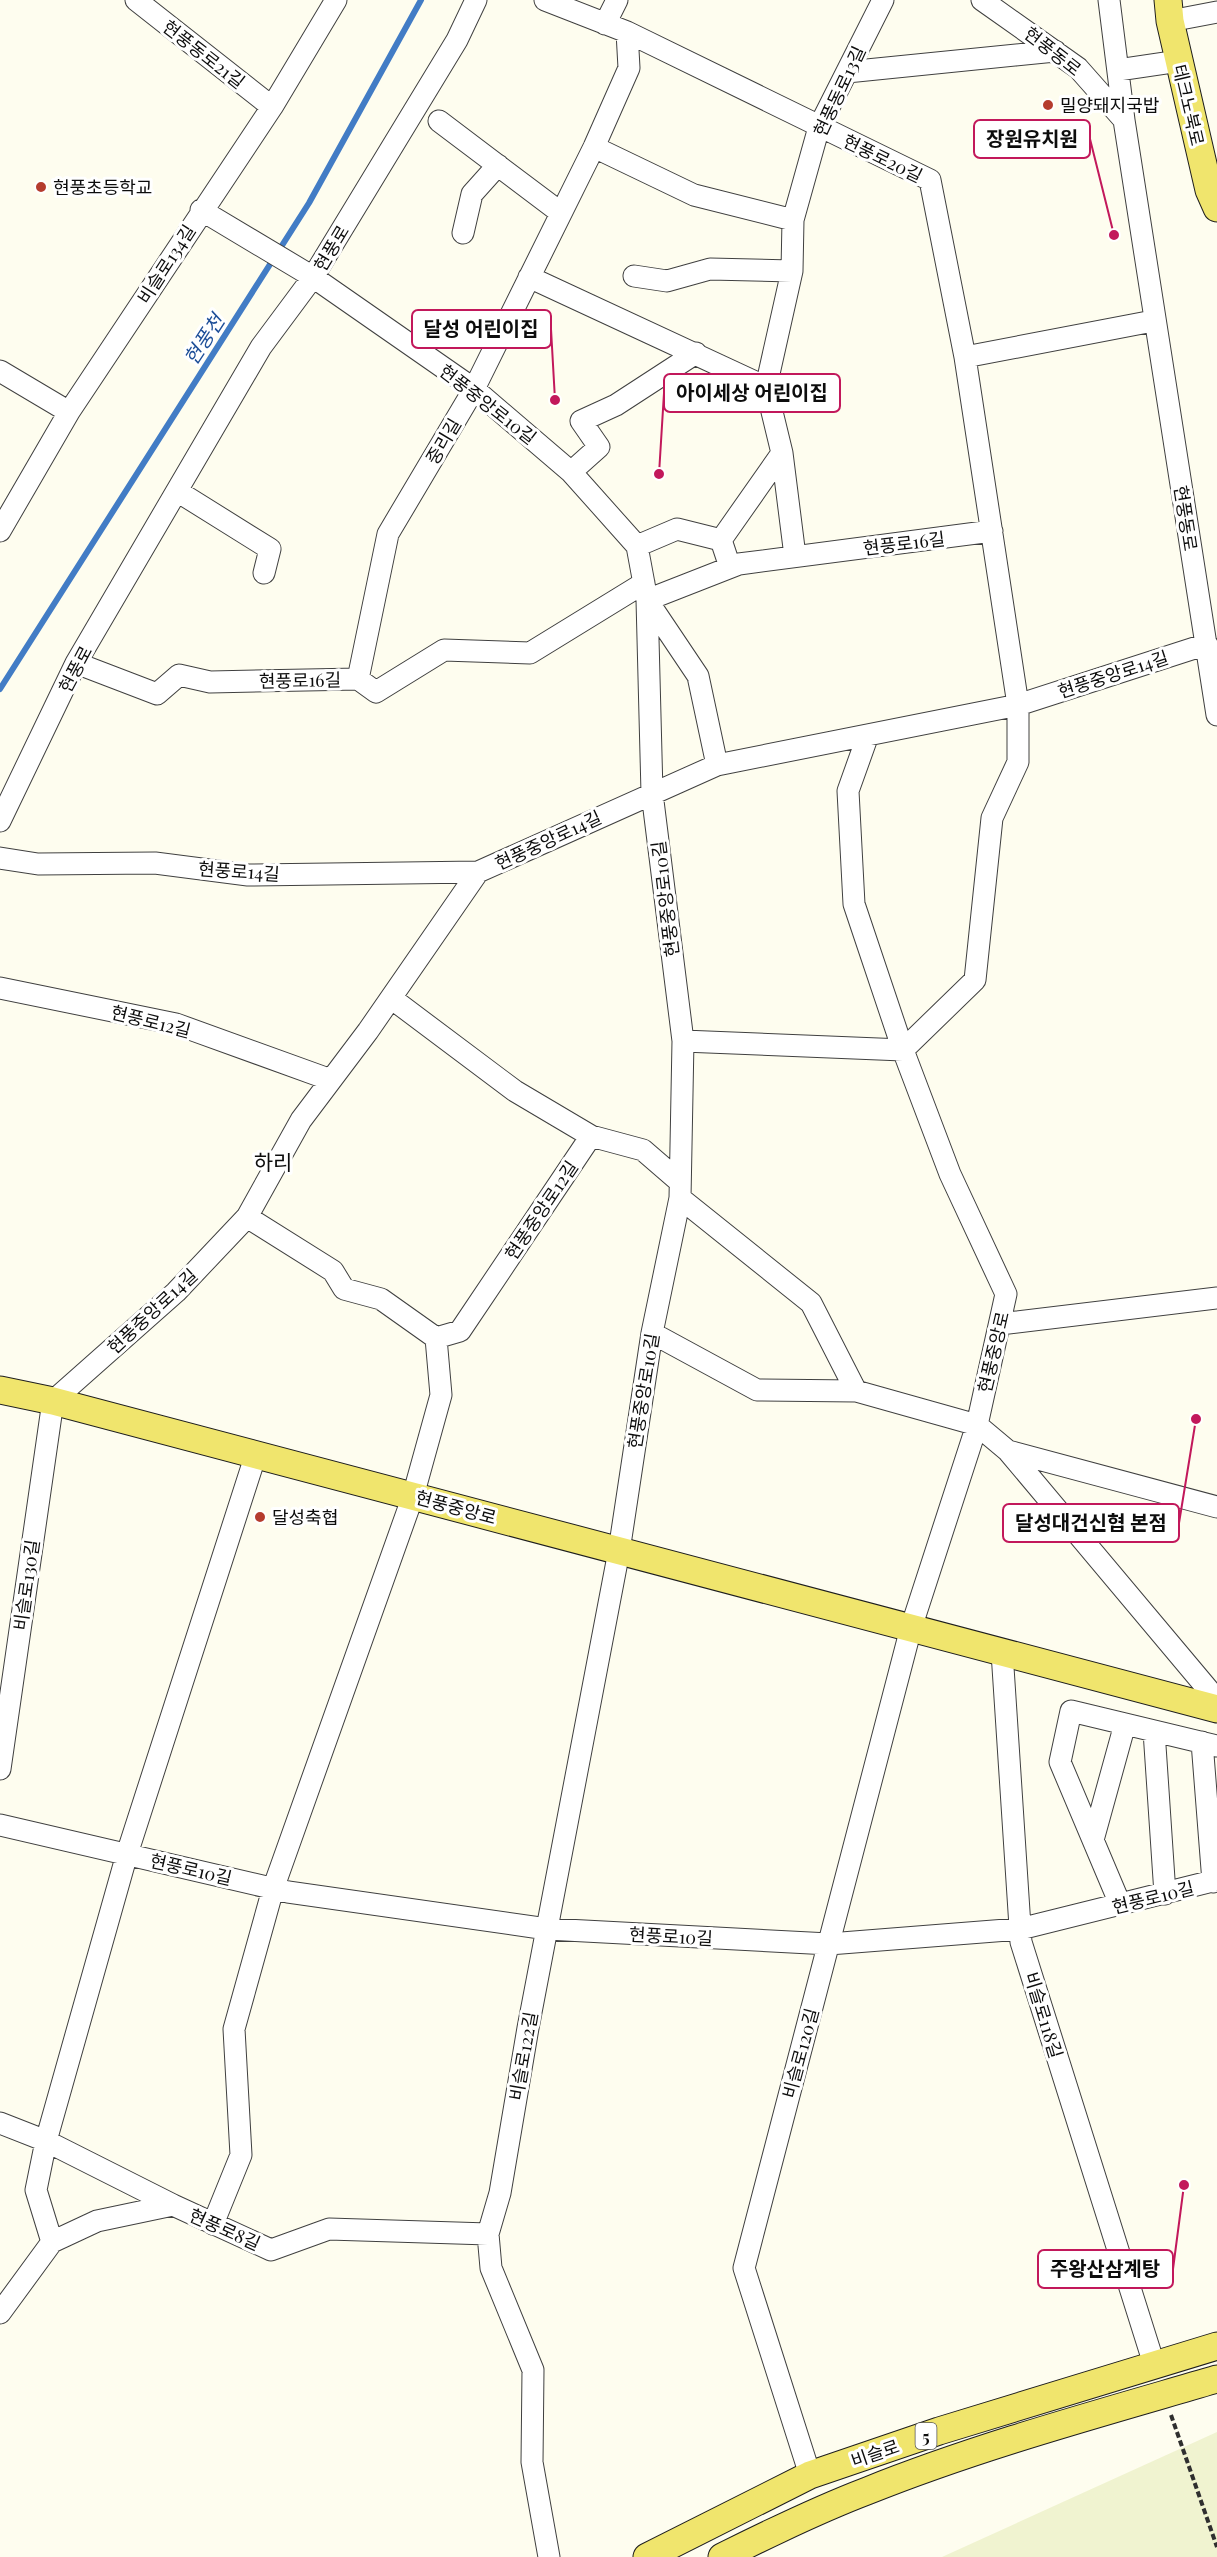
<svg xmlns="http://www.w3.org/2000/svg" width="1217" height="2557" font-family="'Playfair Display','Noto Sans KR',serif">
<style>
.farmland{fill:#f0f3d0}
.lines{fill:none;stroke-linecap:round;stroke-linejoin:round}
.stream{stroke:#427cc5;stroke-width:6}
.minor-casing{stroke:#404040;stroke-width:23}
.major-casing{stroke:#1e1e1e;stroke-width:29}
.path{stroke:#2f2f2f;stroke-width:4;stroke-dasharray:6 3;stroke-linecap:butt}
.minor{stroke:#fff;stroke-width:21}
.major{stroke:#f0e56d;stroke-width:27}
.poi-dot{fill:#b53c2e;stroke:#fff;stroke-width:2}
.labels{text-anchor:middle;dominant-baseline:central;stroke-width:6;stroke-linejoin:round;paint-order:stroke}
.shield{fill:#fff;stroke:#565656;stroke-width:1.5}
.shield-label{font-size:16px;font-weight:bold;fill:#0d0d0d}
.street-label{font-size:18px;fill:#0d0d0d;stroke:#fff}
.poi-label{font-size:18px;fill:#0d0d0d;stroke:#fff;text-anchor:start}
.water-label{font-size:20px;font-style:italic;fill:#1e4f98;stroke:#fff}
.quarter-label{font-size:21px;fill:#0d0d0d;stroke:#fff}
.leader{fill:none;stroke:#c2185b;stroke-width:2}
.callout-dot{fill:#c2185b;stroke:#fff;stroke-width:2}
.callout{fill:#fff;stroke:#c2185b;stroke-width:2}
.callout-label{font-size:20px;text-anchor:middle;font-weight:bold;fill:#0d0d0d}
</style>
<rect width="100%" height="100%" fill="#fefdef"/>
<path class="farmland" d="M 1217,2432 L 1217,2557 L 942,2557 Z"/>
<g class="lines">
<path class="stream" d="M 0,689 L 309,203 L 421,0"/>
<g class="minor-casing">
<path id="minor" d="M 136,0 L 272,107
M 545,0 L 627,32 L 930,180 L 965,357 L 1018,705 L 1018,762 L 992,818 L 975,980 L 903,1050 L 683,1041
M 982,0 L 1078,68 L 1124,120 L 1217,715
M 1109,0 L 1124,120
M 1170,21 L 1217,12
M 605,24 L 617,0
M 1118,70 L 1179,61
M 847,72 L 1055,51
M 439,121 L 561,213
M 594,147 L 694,195 L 793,220
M 201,210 L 313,277 L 474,389 L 571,472 L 637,546 L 647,600 L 652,793 L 683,1041 L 680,1198 L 652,1333 L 619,1551 L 528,2028 L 500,2193 L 488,2234 L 491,2268 L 533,2370 L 532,2462 L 549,2557
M 463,233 L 472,194 L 498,165
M 634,276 L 667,281 L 710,269 L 792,271
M 529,277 L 766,387
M 965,357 L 1153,321
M 0,371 L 69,412
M 571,472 L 599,447 L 581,421 L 616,405 L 696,353
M 177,491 L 270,549 L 264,573
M 0,531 L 69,412 L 272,107 L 336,0
M 721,540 L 782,453
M 637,546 L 677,529 L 721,540 L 730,567
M 795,556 L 782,453 L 766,387 L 792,271 L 793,220 L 819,127 L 883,0
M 76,663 L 157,694 L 179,675 L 210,682 L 358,679 L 376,692 L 444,650 L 530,653 L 644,583
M 358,679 L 388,534 L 474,389 L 594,147 L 629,68 L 627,32
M 717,765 L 698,676 L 647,600 L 739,564 L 992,531
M 0,821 L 76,663 L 261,347 L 313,277 L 457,40 L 476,0
M 0,858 L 38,864 L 155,863 L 248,875 L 478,872
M 0,988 L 176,1024 L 331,1080
M 591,1136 L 643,1150 L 680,1182
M 680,1198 L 811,1303 L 856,1391 L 977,1425 L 1008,1451 L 1217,1507
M 247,1217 L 333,1271 L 344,1289 L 381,1299 L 436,1338
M 1000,1324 L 1217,1298
M 652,1333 L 757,1390 L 856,1391
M 1008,1451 L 1217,1700
M 1002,1652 L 1021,1942 L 1154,2364
M 1154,1731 L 1165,1894
M 1202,1742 L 1213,1882
M 0,1769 L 53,1401 L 176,1292 L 247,1217 L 301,1120 L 368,1031 L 478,872 L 717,765 L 1018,705 L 1207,644
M 0,1825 L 288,1892 L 547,1929 L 829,1944 L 1020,1929 L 1217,1880
M 1093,1840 L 1125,1724
M 1120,1904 L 1060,1762 L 1071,1711 L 1217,1746
M 0,2123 L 46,2141 L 173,2205 L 271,2250 L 329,2229 L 488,2234
M 213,2224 L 241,2155 L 234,2029 L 273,1889 L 413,1496 L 441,1395 L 436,1338 L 460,1331 L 591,1136 L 515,1091 L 391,998
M 52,2242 L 97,2221 L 173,2205
M 0,2313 L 52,2242 L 36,2190 L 46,2141 L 127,1854 L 256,1454
M 810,2475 L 744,2268 L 911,1628 L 977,1425 L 1006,1294 L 950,1174 L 903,1050 L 854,904 L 848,791 L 868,735"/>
</g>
<g class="major-casing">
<path id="major" d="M 1168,0 L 1170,21 L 1209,190 L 1217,208
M 0,1390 L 53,1401 L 1217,1709
M 647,2557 L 810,2475 L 939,2431 L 1217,2346
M 722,2557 C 770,2533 817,2510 867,2491 C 979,2446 1101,2413 1217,2379"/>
</g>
<path class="path" d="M 1171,2415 L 1217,2547"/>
<use href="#minor" class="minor"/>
<use href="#major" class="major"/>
</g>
<g class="poi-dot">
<circle cx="1048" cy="105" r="6"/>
<circle cx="41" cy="187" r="6"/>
<circle cx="260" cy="1517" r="6"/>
</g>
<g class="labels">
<rect class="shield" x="915.5" y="2423" width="21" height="26" rx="4.5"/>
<g class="shield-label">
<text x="926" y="2436">5</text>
</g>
<g class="street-label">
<text transform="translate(1053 51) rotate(38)">현풍동로</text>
<text transform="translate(204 54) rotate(38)">현풍동로21길</text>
<text transform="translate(839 91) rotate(-65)">현풍동로13길</text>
<text transform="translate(1189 105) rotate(77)">테크노북로</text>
<text transform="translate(883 158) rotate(26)">현풍로20길</text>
<text transform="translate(331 248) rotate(-59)">현풍로</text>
<text transform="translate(166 264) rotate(-57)">비슬로134길</text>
<text transform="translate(488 404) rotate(38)">현풍중앙로10길</text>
<text transform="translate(443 441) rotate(-59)">중리길</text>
<text transform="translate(1186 518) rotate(81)">현풍동로</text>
<text transform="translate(904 543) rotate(-7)">현풍로16길</text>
<text transform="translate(75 669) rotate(-62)">현풍로</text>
<text transform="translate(1113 674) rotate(-18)">현풍중앙로14길</text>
<text transform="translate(300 680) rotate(-1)">현풍로16길</text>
<text transform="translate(548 840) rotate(-25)">현풍중앙로14길</text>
<text transform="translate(239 871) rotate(4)">현풍로14길</text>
<text transform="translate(665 899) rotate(-97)">현풍중앙로10길</text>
<text transform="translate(151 1021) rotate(14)">현풍로12길</text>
<text transform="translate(541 1210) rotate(-56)">현풍중앙로12길</text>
<text transform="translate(152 1311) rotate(-43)">현풍중앙로14길</text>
<text transform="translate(993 1352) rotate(-77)">현풍중앙로</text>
<text transform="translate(643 1391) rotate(-81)">현풍중앙로10길</text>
<text transform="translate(456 1507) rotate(15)">현풍중앙로</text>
<text transform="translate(26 1585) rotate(-82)">비슬로130길</text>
<text transform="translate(191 1869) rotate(13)">현풍로10길</text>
<text transform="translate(1153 1897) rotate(-14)">현풍로10길</text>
<text transform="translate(671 1936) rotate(3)">현풍로10길</text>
<text transform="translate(1044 2015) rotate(73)">비슬로118길</text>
<text transform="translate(800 2053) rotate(-75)">비슬로120길</text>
<text transform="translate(523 2056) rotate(-80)">비슬로122길</text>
<text transform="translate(225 2229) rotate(24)">현풍로8길</text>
<text transform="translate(875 2453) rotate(-19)">비슬로</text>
</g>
<g class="poi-label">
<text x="1060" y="105">밀양돼지국밥</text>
<text x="53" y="187">현풍초등학교</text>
<text x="272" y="1517">달성축협</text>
</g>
<g class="water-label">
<text transform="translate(203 339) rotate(-57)">현풍천</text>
</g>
<g class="quarter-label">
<text x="273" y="1161">하리</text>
</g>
</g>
<path class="leader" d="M1114 235L1090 139M555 400L551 329M659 474L664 393M1196 1419L1179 1523M1184 2185L1173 2269"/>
<g class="callout-dot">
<circle cx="1114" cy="235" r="6"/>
<circle cx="555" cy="400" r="6"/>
<circle cx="659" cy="474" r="6"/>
<circle cx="1196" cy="1419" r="6"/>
<circle cx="1184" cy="2185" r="6"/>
</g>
<g class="callout">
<rect x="974" y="120" width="116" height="38" rx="6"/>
<rect x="412" y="310" width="139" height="38" rx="6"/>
<rect x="664" y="374" width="176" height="38" rx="6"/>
<rect x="1003" y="1504" width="176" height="38" rx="6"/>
<rect x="1038" y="2250" width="135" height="38" rx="6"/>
</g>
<g class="callout-label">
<text x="1032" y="146">장원유치원</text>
<text x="481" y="336">달성 어린이집</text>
<text x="752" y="400">아이세상 어린이집</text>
<text x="1091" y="1530">달성대건신협 본점</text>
<text x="1105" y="2276">주왕산삼계탕</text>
</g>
</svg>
